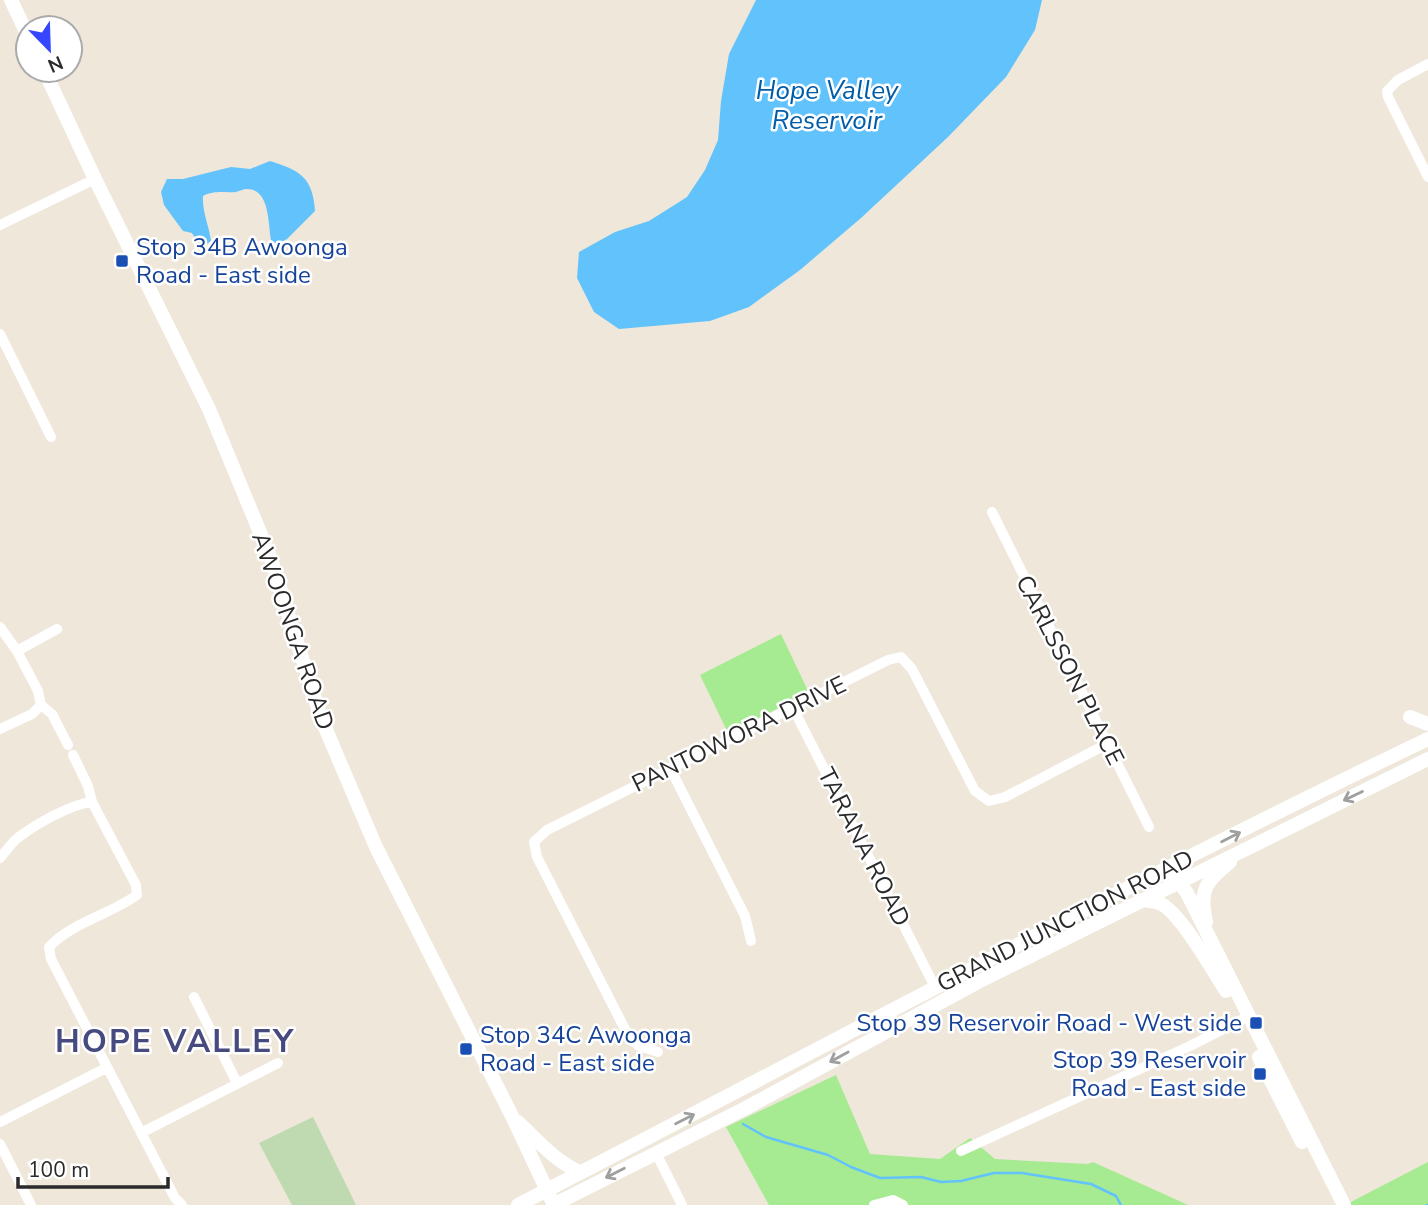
<svg xmlns="http://www.w3.org/2000/svg" width="1428" height="1205" font-family="'Nunito Sans',sans-serif">
<style>
.green{fill:#a6ea91}
.cemetery{fill:#bfd9b0}
.water{fill:#62c2fb}
.lines{fill:none;stroke-linecap:round;stroke-linejoin:round}
.stream{stroke:#62c2fb;stroke-width:2.5}
.street{stroke:#fff;stroke-width:10}
.secondary{stroke:#fff;stroke-width:14}
.oneway{stroke:#9f9f9f}
.transit-dot{fill:#1a4fb4;stroke:#fff;stroke-width:2.5}
.labels{text-anchor:middle;dominant-baseline:central;stroke-width:5;stroke-linejoin:round;paint-order:stroke}
.transit-label{font-size:24px;fill:#164399;stroke:#fff;text-anchor:start}
.street-label{font-size:24px;fill:#2a2a2a;stroke:#fff}
.water-label{font-size:26px;font-style:italic;fill:#005ca8;stroke:#fff}
.district-label{font-size:32px;font-weight:bold;letter-spacing:2px;fill:#464a7f;stroke:#fff}
</style>
<rect width="100%" height="100%" fill="#eee7da"/>
<path class="green" d="M 781,634 L 809,693 L 728,733 L 700,675 Z
M 836,1075 L 870,1154 L 940,1159 L 970,1138 L 995,1159 L 1088,1164 L 1093,1162 L 1188,1205 L 769,1205 L 726,1127 Z
M 1428,1162 L 1428,1205 L 1345,1205 Z"/>
<path class="cemetery" d="M 313,1117 L 356,1205 L 292,1205 L 259,1143 Z"/>
<path class="water" d="M 756,0 L 1042,0 L 1035,30 L 1006,77 L 948,137 L 861,218 L 800,270 L 749,307 L 710,321 L 619,329 L 594,312 L 577,278 L 579,252 L 615,232 L 649,221 L 687,197 L 705,170 L 718,140 L 721,101 L 729,54 Z
M 270,161 C 300,170 313,178 315,211 L 287,239 L 277,244 L 271,240 C 268,224 270,189 247,189 C 243,189 240,191 236,192 C 223,193 215,190 203,196 C 202,212 209,225 211,241 L 205,245 L 198,243 L 192,233 L 183,231 L 164,205 L 161,192 L 167,179 L 183,179 L 231,167 L 250,169 Z"/>
<g class="lines">
<path class="stream" d="M 743,1124 L 766,1137 L 828,1155 L 851,1167 L 880,1178 L 921,1177 L 941,1182 L 961,1181 L 994,1173 L 1022,1173 L 1091,1184 L 1116,1196 L 1121,1205
M 1427,1205 L 1428,1205"/>
<path class="street" d="M 1428,64 L 1398,80 L 1387,91 L 1388,97 L 1428,177
M 0,225 L 95,179
M 0,334 L 51,437
M 992,512 L 1149,827
M 0,627 L 17,651 L 38,691 L 41,705 L 52,714 L 68,745
M 17,651 L 57,629
M 793,708 L 935,987
M 0,729 L 32,714 L 41,705
M 73,755 L 88,786 L 92,802 L 136,885 L 137,895 C 109,915 73,922 49,947 L 51,959 L 175,1198 L 182,1205
M 670,768 L 745,916 L 751,941
M 0,858 C 6,851 12,842 19,837 C 36,824 71,804 92,802
M 194,997 L 237,1083
M 658,1052 L 639,1046 L 629,1037 L 537,857 L 534,842 L 547,830 L 888,660 L 901,657 L 912,669 L 975,791 L 989,801 L 1005,797 L 1107,744
M 0,1122 L 106,1068
M 141,1133 L 278,1063
M 0,1144 L 31,1205
M 961,1151 L 1190,1046 L 1241,1020
M 656,1153 L 682,1205
M 874,1205 L 893,1200 L 903,1205"/>
<path class="secondary" d="M 11,0 L 28,36
M 44,70 L 95,179 L 209,409 L 271,559 L 321,718 L 376,847 L 512,1116 L 554,1205
M 1410,717 L 1428,724
M 1174,875 L 1187,893 L 1344,1205
M 1143,900 C 1148,901 1154,901 1159,903 C 1179,910 1213,971 1226,991
M 1206,922 C 1199,890 1205,882 1230,862
M 1259,1057 L 1302,1142
M 518,1122 C 537,1140 556,1162 580,1172
M 518,1205 C 821,1049 1121,886 1428,739
M 553,1205 L 746,1108 L 978,982 L 1428,759"/>
</g>
<defs><path id="oneway-shaft" d="M-6 0H5M1.5-3L5.5 0L1.5 3" fill="none" stroke-width="1.6" stroke-linecap="round" stroke-linejoin="round" transform="scale(1.75)"/></defs>
<g class="oneway">
<use href="#oneway-shaft" transform="translate(1353 796) rotate(154)"/>
<use href="#oneway-shaft" transform="translate(1231 837) rotate(-27)"/>
<use href="#oneway-shaft" transform="translate(839 1057) rotate(151)"/>
<use href="#oneway-shaft" transform="translate(685 1119) rotate(-27)"/>
<use href="#oneway-shaft" transform="translate(615 1173) rotate(153)"/>
</g>
<g class="transit-dot">
<rect x="115" y="254" width="14" height="14" rx="3.5"/>
<rect x="1249" y="1016" width="14" height="14" rx="3.5"/>
<rect x="459" y="1042" width="14" height="14" rx="3.5"/>
<rect x="1253" y="1067" width="14" height="14" rx="3.5"/>
</g>
<g class="labels">
<g class="transit-label">
<text x="136" y="247">Stop 34B Awoonga<tspan x="136" dy="28">Road - East side</tspan></text>
<text x="1242" y="1023" text-anchor="end">Stop 39 Reservoir Road - West side</text>
<text x="480" y="1035">Stop 34C Awoonga<tspan x="480" dy="28">Road - East side</tspan></text>
<text x="1246" y="1060" text-anchor="end">Stop 39 Reservoir<tspan x="1246" dy="28">Road - East side</tspan></text>
</g>
<g class="street-label">
<text transform="translate(293 631) rotate(71)">AWOONGA ROAD</text>
<text transform="translate(1070 670) rotate(63)">CARLSSON PLACE</text>
<text transform="translate(739 734) rotate(-26)">PANTOWORA DRIVE</text>
<text transform="translate(864 847) rotate(63)">TARANA ROAD</text>
<text transform="translate(1065 921) rotate(-27)">GRAND JUNCTION ROAD</text>
</g>
<g class="water-label">
<text x="827" y="90">Hope Valley<tspan x="827" dy="30">Reservoir</tspan></text>
</g>
<g class="district-label">
<text x="175" y="1041">HOPE VALLEY</text>
</g>
</g>
<g transform="translate(49 49) rotate(157)"><circle r="33" fill="#ffffff" stroke="#aaaaaa" stroke-width="2"/>
<path d="M0-5L12 26L0 18L-12 26Z" fill="#3646ff"/>
<text y="-10" font-size="19" font-weight="bold" text-anchor="middle" fill="#2a2a2a">N</text>
</g>
<path d="M18 1177v10h150v-10" fill="none" stroke="#2a2a2a" stroke-width="3.5"/>
<text x="28" y="1177" font-size="21" fill="#2a2a2a" stroke="#ffffff" stroke-width="5" paint-order="stroke">100 m</text>
</svg>
